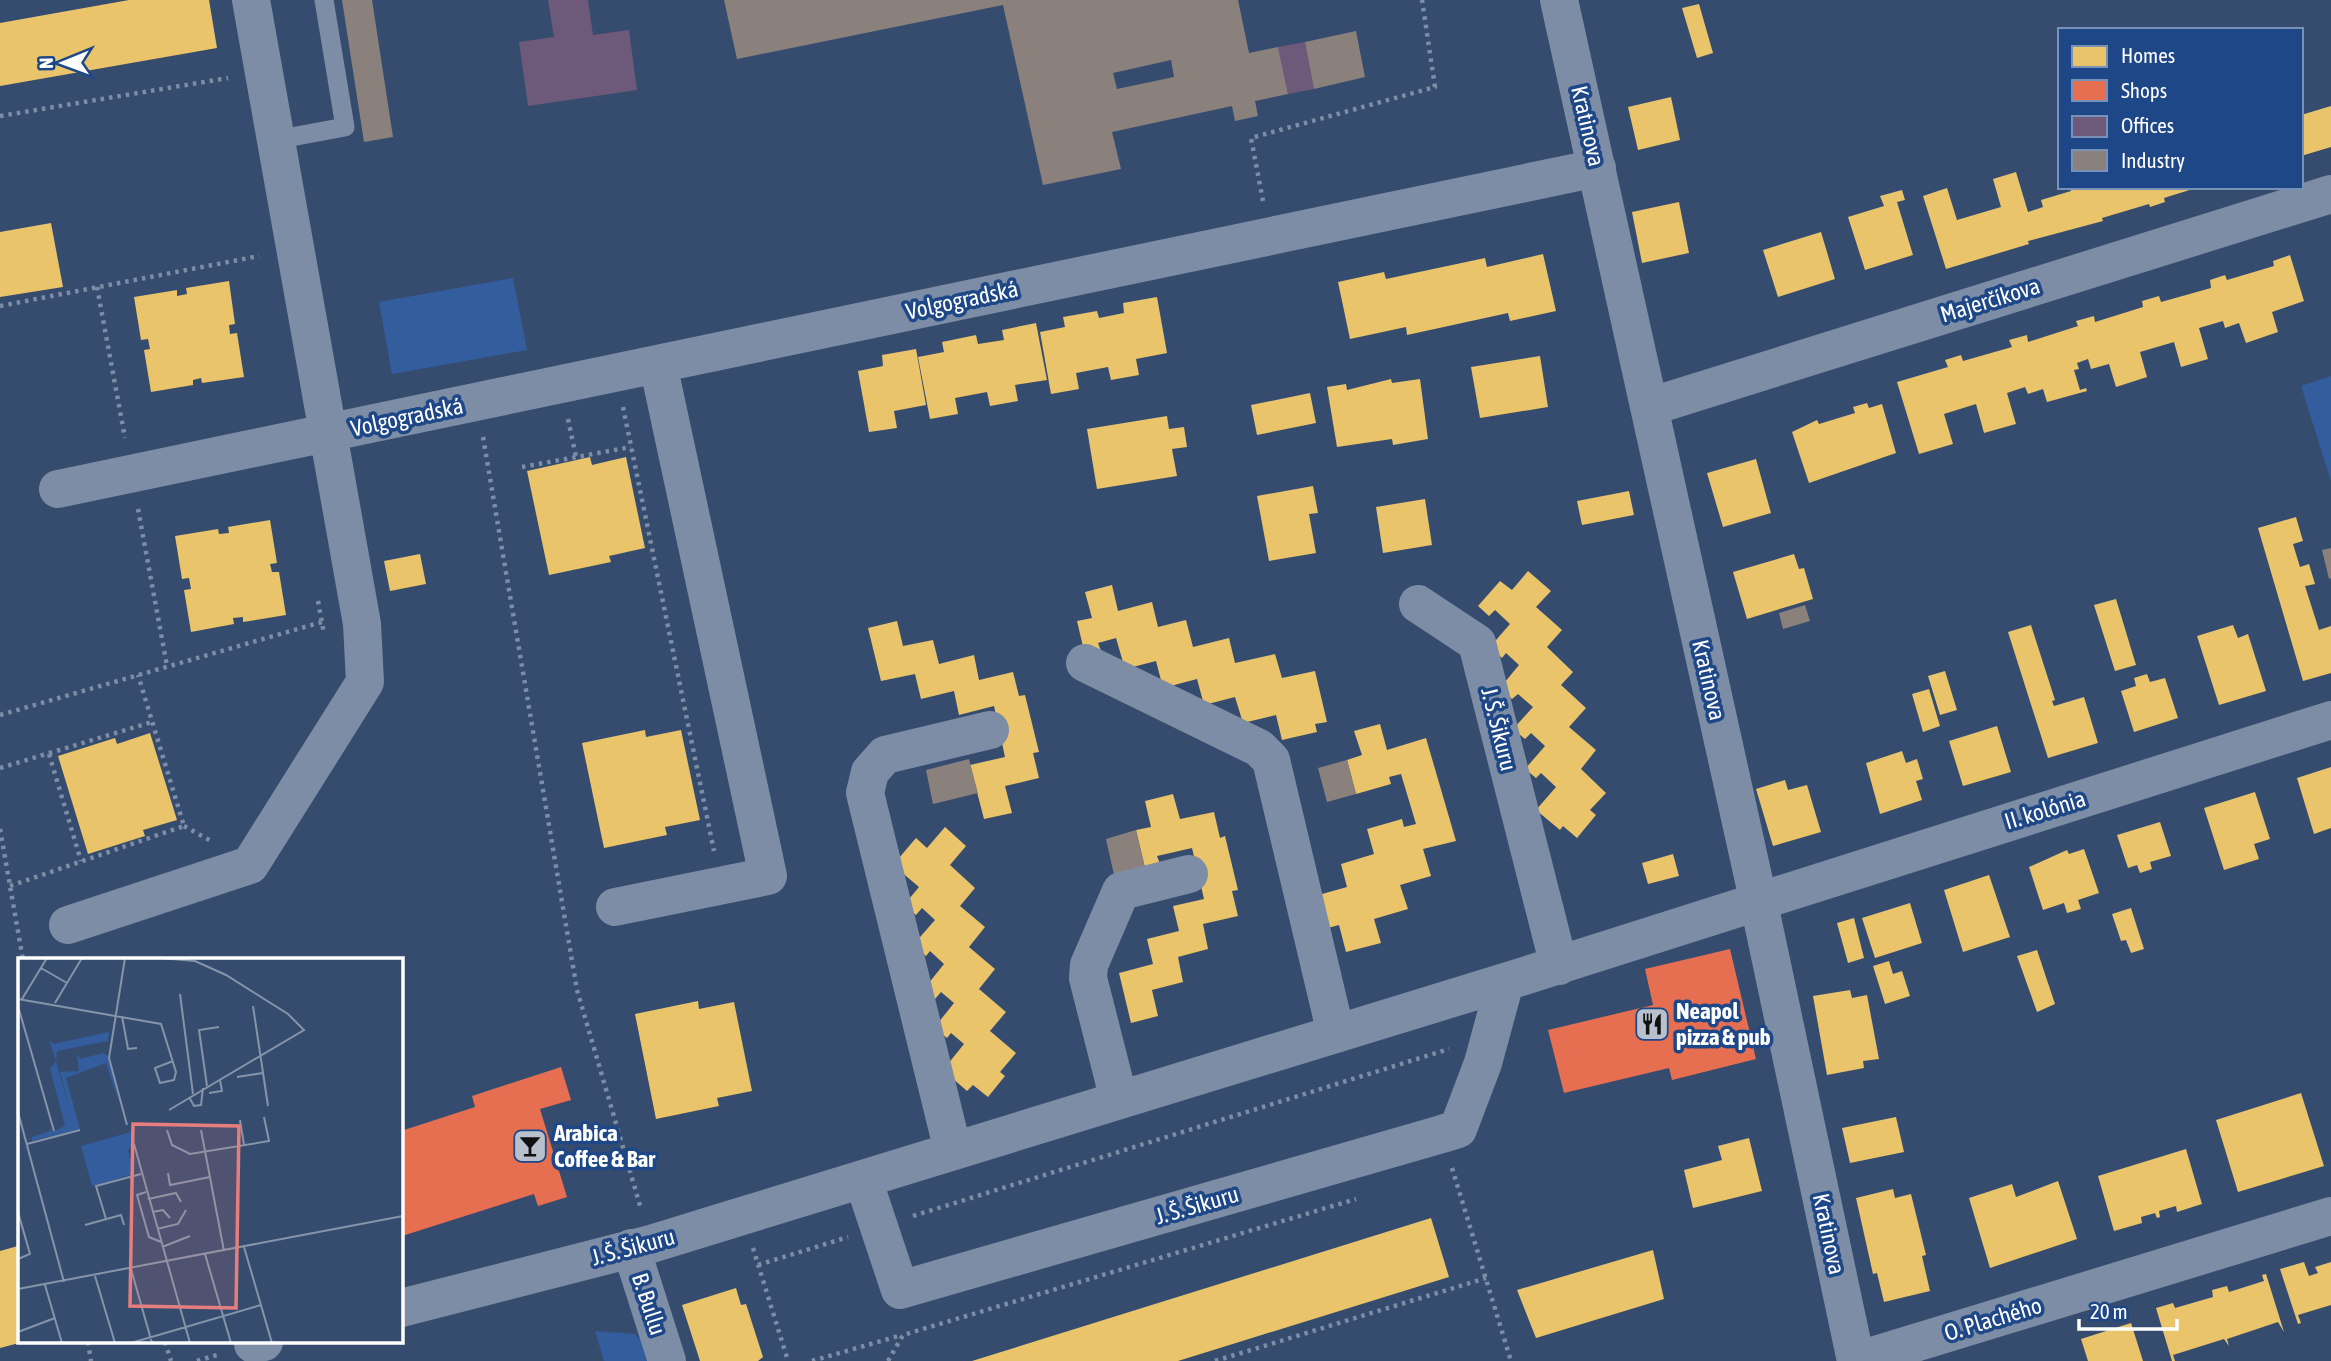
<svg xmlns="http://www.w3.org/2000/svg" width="2331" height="1361" font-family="'Asap Condensed',sans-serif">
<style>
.green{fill:#335d9d}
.homes{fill:#e9c46a}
.shops{fill:#e76f51}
.offices{fill:#6d597a}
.industry{fill:#8a817c;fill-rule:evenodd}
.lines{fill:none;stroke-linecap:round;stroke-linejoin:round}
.path{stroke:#7d8da5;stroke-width:4.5;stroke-dasharray:3.5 5;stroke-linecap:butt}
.service{stroke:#7d8da5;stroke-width:19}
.minor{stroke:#7d8da5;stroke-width:38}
.labels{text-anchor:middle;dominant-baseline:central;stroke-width:7;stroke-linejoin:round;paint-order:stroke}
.street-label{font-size:23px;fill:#fff;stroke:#1e4787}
.poi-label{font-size:23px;font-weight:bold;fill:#fff;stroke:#1e4787;text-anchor:start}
.inset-road{fill:none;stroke:#8694a9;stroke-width:2}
.view{fill:#e67e7e;fill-opacity:0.15;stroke:#e67e7e;stroke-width:3.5}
.inset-edge{fill:none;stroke:#fff;stroke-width:3.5}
</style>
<rect width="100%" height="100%" fill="#364c6f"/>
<path class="green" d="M 513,278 L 527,350 L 392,374 L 379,302 Z
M 2331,376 L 2331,481 L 2301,386 Z
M 595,1331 L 635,1334 L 651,1351 L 649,1361 L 604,1361 Z"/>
<path class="homes" d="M 129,0 L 209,0 L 217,48 L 0,86 L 0,23 Z
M 1699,4 L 1713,53 L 1697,58 L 1682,8 Z
M 1671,97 L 1680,140 L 1638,150 L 1628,107 Z
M 2331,106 L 2331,147 L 2301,156 L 2301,115 Z
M 2016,172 L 2028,212 L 2043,207 L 2041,200 L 2071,191 L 2070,187 L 2196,188 L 2164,198 L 2165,202 L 2150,207 L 2149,204 L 2102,218 L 2103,221 L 2028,241 L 2029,244 L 1946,269 L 1923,196 L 1947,188 L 1957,220 L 2001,207 L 1993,179 Z
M 1902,190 L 1905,200 L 1897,202 L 1913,255 L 1865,270 L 1848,217 L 1884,206 L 1880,196 Z
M 1679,202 L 1689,253 L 1642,263 L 1632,212 Z
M 51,223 L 63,287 L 0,297 L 0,232 Z
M 1821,232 L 1835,279 L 1778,297 L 1763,250 Z
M 1543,254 L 1556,311 L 1510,321 L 1508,313 L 1407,335 L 1406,327 L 1350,339 L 1338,282 L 1384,272 L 1386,279 L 1485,258 L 1487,267 Z
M 2290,255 L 2304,301 L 2272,312 L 2278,332 L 2246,343 L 2239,323 L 2225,328 L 2223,321 L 2199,328 L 2208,359 L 2181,367 L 2174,342 L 2140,352 L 2147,377 L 2116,387 L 2109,364 L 2091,369 L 2088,359 L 2077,363 L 2079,369 L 2074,370 L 2080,390 L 2086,388 L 2087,391 L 2047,402 L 2043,389 L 2028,394 L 2025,387 L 2007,393 L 2016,424 L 1984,433 L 1976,404 L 1944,414 L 1953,444 L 1919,454 L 1897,382 L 1948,367 L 1945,360 L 1961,355 L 1963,361 L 2012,347 L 2009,340 L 2027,335 L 2028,342 L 2078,326 L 2076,321 L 2094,316 L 2095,322 L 2143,307 L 2142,301 L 2159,296 L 2161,302 L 2211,288 L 2210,280 L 2225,275 L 2227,280 L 2274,266 L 2273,261 Z
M 229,281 L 235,324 L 229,325 L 230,334 L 237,333 L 244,377 L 202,383 L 201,378 L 193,380 L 193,385 L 151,392 L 144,350 L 150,349 L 148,339 L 141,340 L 134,297 L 177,290 L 177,296 L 187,294 L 186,288 Z
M 1157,297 L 1167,353 L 1136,359 L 1139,375 L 1111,380 L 1108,367 L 1076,373 L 1079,389 L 1051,394 L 1040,332 L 1065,327 L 1063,317 L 1097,311 L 1099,318 L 1124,313 L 1123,303 Z
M 1036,323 L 1047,380 L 1015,385 L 1018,401 L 990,406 L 987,392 L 955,398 L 958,414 L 930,419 L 918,357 L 944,352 L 942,342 L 976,335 L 978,344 L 1004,340 L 1002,330 Z
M 916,349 L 926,405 L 894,411 L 897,428 L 869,432 L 858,371 L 883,366 L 882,355 Z
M 1540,356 L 1548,407 L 1480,418 L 1471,367 Z
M 1391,379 L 1392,383 L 1420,379 L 1428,439 L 1393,445 L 1392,439 L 1337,447 L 1327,387 L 1346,384 L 1347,390 Z
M 1310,393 L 1316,423 L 1257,435 L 1251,405 Z
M 1867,403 L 1869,408 L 1882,404 L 1896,453 L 1809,483 L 1792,432 L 1817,420 L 1819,424 L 1855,413 L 1853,407 Z
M 1167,416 L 1169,429 L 1184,427 L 1187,447 L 1172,449 L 1177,476 L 1097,489 L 1087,429 Z
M 590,457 L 592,465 L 626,457 L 645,548 L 609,556 L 611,562 L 549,575 L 527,471 Z
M 1756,459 L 1771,513 L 1723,527 L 1707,473 Z
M 1313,486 L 1318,513 L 1309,514 L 1316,553 L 1269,561 L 1257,496 Z
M 1629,491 L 1634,515 L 1582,525 L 1577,501 Z
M 1425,499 L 1432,545 L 1383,553 L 1376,507 Z
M 2296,517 L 2303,541 L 2293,544 L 2300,567 L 2309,564 L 2315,584 L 2305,586 L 2319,630 L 2331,626 L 2331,673 L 2303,681 L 2258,528 Z
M 270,520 L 277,563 L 270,564 L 272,572 L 279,572 L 286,615 L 243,622 L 243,617 L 233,618 L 234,624 L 191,632 L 184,590 L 191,589 L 189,578 L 182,579 L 175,536 L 218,529 L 219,534 L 229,533 L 228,527 Z
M 420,554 L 426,584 L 390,591 L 384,561 Z
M 1794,554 L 1799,569 L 1804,568 L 1813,599 L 1747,619 L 1733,572 Z
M 1528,571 L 1551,591 L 1536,607 L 1562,630 L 1547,647 L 1573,672 L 1561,685 L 1586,708 L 1569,727 L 1596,750 L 1581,769 L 1606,793 L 1590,810 L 1596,815 L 1577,838 L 1563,826 L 1560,830 L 1536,810 L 1556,787 L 1541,773 L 1536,778 L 1525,769 L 1545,746 L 1531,733 L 1525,739 L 1513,729 L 1533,707 L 1518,694 L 1512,699 L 1500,688 L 1519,665 L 1506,653 L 1502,658 L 1490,647 L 1510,624 L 1495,610 L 1489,616 L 1478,606 L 1500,581 L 1512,590 Z
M 1112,585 L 1118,611 L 1152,602 L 1158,627 L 1186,620 L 1193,647 L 1229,638 L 1235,663 L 1275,654 L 1282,678 L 1315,671 L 1327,722 L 1315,724 L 1317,732 L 1282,740 L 1276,715 L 1243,723 L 1235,697 L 1204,705 L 1197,679 L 1163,688 L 1156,661 L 1125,669 L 1116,638 L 1098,643 L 1101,651 L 1085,655 L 1077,621 L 1092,618 L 1085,592 Z
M 2116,599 L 2136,665 L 2115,671 L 2094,605 Z
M 897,621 L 903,646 L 933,640 L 939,664 L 974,655 L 979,680 L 1013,672 L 1019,696 L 1025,695 L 1039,752 L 1033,753 L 1039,778 L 1005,786 L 1012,813 L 984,819 L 970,765 L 1005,757 L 994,706 L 959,715 L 954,691 L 921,699 L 915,674 L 881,681 L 868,628 Z
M 2031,625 L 2055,700 L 2052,701 L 2054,706 L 2084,697 L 2098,743 L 2048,758 L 2008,632 Z
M 2233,625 L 2238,638 L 2248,634 L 2266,691 L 2219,705 L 2197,636 Z
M 1945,671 L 1957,710 L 1940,715 L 1928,676 Z
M 2147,674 L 2150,682 L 2165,678 L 2178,718 L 2134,732 L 2121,691 L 2136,686 L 2134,678 Z
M 1929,689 L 1940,726 L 1923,732 L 1912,694 Z
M 1380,724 L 1387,750 L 1426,738 L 1456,841 L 1423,849 L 1431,876 L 1400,885 L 1408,909 L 1374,919 L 1381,943 L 1346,952 L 1339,925 L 1324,929 L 1315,896 L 1347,887 L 1341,864 L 1374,854 L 1367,829 L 1402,819 L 1404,827 L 1416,824 L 1401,774 L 1389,777 L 1391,784 L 1356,794 L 1347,760 L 1362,755 L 1354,731 Z
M 1997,726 L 2011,772 L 1963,786 L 1949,741 Z
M 645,730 L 646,737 L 681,730 L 700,820 L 665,827 L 667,835 L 604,848 L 582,743 Z
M 150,733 L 177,820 L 143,830 L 145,836 L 88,854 L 58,756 L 115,738 L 117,744 Z
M 1902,751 L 1906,763 L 1917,759 L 1923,779 L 1916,781 L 1922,800 L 1880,814 L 1866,763 Z
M 2331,767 L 2331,828 L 2314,834 L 2297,778 Z
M 1785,780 L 1788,790 L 1807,785 L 1821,832 L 1773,846 L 1756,789 Z
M 2255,792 L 2270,839 L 2254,844 L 2259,859 L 2224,870 L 2204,808 Z
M 1173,794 L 1180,819 L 1214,812 L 1220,838 L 1225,836 L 1238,890 L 1232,891 L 1238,916 L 1203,924 L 1208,949 L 1178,957 L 1183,982 L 1152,990 L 1158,1016 L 1131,1023 L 1119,973 L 1153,964 L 1147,939 L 1179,931 L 1173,906 L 1204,899 L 1192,848 L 1157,856 L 1160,864 L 1145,868 L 1136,830 L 1151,827 L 1145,801 Z
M 2160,822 L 2171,856 L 2150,862 L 2152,869 L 2140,873 L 2137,865 L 2128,868 L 2117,835 Z
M 945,827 L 966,846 L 950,865 L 975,888 L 960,906 L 985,927 L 969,947 L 995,969 L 979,989 L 1006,1012 L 990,1031 L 1016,1053 L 1000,1072 L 1005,1076 L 988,1097 L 973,1085 L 967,1091 L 943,1070 L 964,1044 L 951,1033 L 947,1038 L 934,1028 L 954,1003 L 941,992 L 935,999 L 924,989 L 944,964 L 930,951 L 926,956 L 913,945 L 935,920 L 922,908 L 916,915 L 904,905 L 919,887 L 893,865 L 916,838 L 927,848 Z
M 2084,849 L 2099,893 L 2078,900 L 2081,909 L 2067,913 L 2064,903 L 2043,910 L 2029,867 L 2067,850 L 2069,854 Z
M 1673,854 L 1679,876 L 1648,884 L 1642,863 Z
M 1989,875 L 2010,937 L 1963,952 L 1944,890 Z
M 1910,903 L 1922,943 L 1875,958 L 1862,918 Z
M 2131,908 L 2144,949 L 2131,953 L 2126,940 L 2121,941 L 2112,914 Z
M 1854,918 L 1864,958 L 1848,963 L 1837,923 Z
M 2037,950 L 2055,1004 L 2037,1012 L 2017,956 Z
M 1889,961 L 1893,974 L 1902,971 L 1910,996 L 1885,1004 L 1873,966 Z
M 1850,990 L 1852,998 L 1867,995 L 1879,1059 L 1863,1061 L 1864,1068 L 1827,1075 L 1813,996 Z
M 698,1001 L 699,1009 L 734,1002 L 752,1091 L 717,1098 L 719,1106 L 656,1119 L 635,1014 Z
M 2301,1093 L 2324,1166 L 2238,1192 L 2216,1120 Z
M 1896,1117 L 1904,1152 L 1850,1163 L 1842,1128 Z
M 1749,1138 L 1762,1191 L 1693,1208 L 1684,1170 L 1722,1160 L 1718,1146 Z
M 2186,1149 L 2202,1204 L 2177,1212 L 2176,1206 L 2159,1211 L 2160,1217 L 2157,1218 L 2155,1213 L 2141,1217 L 2142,1223 L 2114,1231 L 2098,1176 Z
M 2058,1181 L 2077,1239 L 1990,1268 L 1969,1198 L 2012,1184 L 2016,1197 Z
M 1893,1189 L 1895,1198 L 1911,1194 L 1926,1255 L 1922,1256 L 1930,1291 L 1884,1302 L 1877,1273 L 1873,1274 L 1856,1198 Z
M 1431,1218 L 1449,1277 L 1178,1361 L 972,1361 Z
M 18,1246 L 19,1343 L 0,1348 L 0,1251 Z
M 1653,1250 L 1664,1299 L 1536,1338 L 1517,1290 Z
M 2304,1262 L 2309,1276 L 2318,1273 L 2315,1267 L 2331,1262 L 2331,1305 L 2298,1315 L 2301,1323 L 2298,1324 L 2280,1269 Z
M 2266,1274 L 2284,1332 L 2278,1322 L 2227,1339 L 2229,1346 L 2224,1339 L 2173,1355 L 2175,1361 L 2172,1361 L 2156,1308 L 2173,1303 L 2175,1308 L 2213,1297 L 2212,1290 L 2227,1286 L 2229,1292 L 2264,1281 L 2262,1275 Z
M 736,1288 L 741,1305 L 746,1304 L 763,1357 L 758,1361 L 700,1361 L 682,1305 Z
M 2131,1323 L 2143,1361 L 2088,1361 L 2081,1339 Z"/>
<path class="shops" d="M 1730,949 L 1756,1059 L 1672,1080 L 1669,1068 L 1564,1093 L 1548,1030 L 1653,1005 L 1645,969 Z
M 561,1067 L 571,1100 L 540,1109 L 567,1197 L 538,1206 L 534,1194 L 402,1236 L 401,1131 L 475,1107 L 472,1096 Z"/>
<path class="offices" d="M 548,0 L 588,0 L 593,35 L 629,30 L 637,90 L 528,106 L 519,42 L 554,37 Z
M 1305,42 L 1314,89 L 1288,94 L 1278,47 Z"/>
<path class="industry" d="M 342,0 L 372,0 L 393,137 L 364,142 Z
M 724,0 L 1238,0 L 1249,53 L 1278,47 L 1288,94 L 1255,101 L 1258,116 L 1235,121 L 1232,106 L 1112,132 L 1121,169 L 1043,185 L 1003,5 L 737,59 ZM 1171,60 L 1174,77 L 1117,89 L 1113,73 Z
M 1356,31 L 1365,77 L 1314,89 L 1305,42 Z
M 2331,548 L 2331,578 L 2329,579 L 2322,550 Z
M 1805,605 L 1810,621 L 1783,629 L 1779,613 Z
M 969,759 L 978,793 L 933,804 L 926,770 Z
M 1347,760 L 1356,794 L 1327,802 L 1318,768 Z
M 1136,830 L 1145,868 L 1114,875 L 1106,839 Z"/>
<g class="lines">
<path class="path" d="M 0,116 L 228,78
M 1263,201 L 1251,138 L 1435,87 L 1422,0
M 97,287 L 125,438
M 0,306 L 259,256
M 623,407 L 714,851
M 568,419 L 576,457
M 483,437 L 577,990 L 641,1209
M 522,467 L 631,447
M 138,509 L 167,666
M 318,601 L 324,634
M 0,715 L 322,622
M 49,754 L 81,861
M 0,768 L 152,722
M 184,826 L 211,841
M 0,829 L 23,960
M 10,886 L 184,826 L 138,675
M 1452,1168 L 1511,1361
M 913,1216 L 1449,1049
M 753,1248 L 788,1361
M 758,1265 L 848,1237
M 88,1342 L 91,1361
M 165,1342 L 171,1361
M 197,1361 L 220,1354
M 812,1361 L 902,1335
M 888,1361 L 903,1335 L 1356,1199
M 1215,1361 L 1486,1278"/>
<path class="service" d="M 275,140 L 345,127 L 324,0"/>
<path class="minor" d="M 1559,0 L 1758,899 L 1856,1361
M 1649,407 L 2331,194
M 58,489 L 1597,168
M 1418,604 L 1477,643 L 1559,966
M 1085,663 L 1259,748 L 1271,760 L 1336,1034
M 615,907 L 768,876 L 658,364
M 68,925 L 250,865 L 365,682 L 362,624 L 251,0
M 1119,1100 L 1088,978 L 1089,965 L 1121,891 L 1189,874
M 953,1151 L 865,793 L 870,772 L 885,755 L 990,730
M 863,1179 L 900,1290 L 1442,1134 L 1458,1129 L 1483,1063 L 1505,982
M 631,1248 L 667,1361
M 401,1308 L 651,1244 L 742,1216 L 1505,982 L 2331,720
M 253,1344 L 264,1342
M 1856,1361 L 2331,1216"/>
</g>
<defs>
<g id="restaurant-square" transform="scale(1.75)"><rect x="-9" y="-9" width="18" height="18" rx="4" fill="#b9c0cd" stroke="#1e4787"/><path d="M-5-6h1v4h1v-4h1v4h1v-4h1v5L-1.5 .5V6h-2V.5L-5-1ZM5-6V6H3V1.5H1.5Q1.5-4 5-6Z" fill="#111"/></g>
<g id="bar-square" transform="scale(1.75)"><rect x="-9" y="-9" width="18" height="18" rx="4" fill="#b9c0cd" stroke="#1e4787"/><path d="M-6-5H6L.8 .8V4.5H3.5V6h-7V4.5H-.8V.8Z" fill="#111"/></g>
</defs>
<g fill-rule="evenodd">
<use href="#restaurant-square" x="1652" y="1024"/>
<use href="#bar-square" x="530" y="1146"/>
</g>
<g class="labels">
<g class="street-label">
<text transform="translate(1588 126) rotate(77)">Kratinova</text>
<text transform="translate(962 300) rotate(-12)">Volgogradská</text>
<text transform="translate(1990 300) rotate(-17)">Majerčíkova</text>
<text transform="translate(407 417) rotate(-12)">Volgogradská</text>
<text transform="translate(1709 680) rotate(77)">Kratinova</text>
<text transform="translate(1499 729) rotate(76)">J. Š. Šikuru</text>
<text transform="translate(2045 810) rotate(-17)">II. kolónia</text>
<text transform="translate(1197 1205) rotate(-16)">J. Š. Šikuru</text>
<text transform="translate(1829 1234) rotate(78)">Kratinova</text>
<text transform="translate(633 1247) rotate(-15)">J. Š. Šikuru</text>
<text transform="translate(649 1304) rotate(72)">B. Bullu</text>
<text transform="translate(1993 1319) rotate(-17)">O. Plachého</text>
</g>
<g class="poi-label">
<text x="1676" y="1011">Neapol<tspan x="1676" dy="26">pizza &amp; pub</tspan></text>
<text x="554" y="1133">Arabica<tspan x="554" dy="26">Coffee &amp; Bar</tspan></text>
</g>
</g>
<g transform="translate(18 958)">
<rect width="385" height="385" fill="#364c6f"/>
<path d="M 91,74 L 90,83 L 39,93 L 38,104 L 51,148 L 42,114 L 61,113 L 59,95 L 62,101 L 85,95 L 90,98 L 102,147 L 88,105 L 48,120 L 62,171 L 14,183 L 14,179 L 32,173 L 31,170 L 35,174 L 47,167 L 32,111 L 38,103 L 31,82 L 35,86 ZM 113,174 L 116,186 L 110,192 L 116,216 L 74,228 L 63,188 Z" fill="#335d9d"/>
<path class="inset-road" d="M 107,0 L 91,100 L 109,167M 142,0 L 177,3 L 208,17 L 270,56 L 286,72 L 151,152M 23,10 L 49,25M 162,36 L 175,136M 0,41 L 143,66 L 158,114 L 156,122 L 142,125 L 137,110 L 155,103M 4,41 L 29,0M 37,45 L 64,0M 0,48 L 36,173M 235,48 L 250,148M 104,58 L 110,91 L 119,90M 219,119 L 245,115M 189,128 L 181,72 L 201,69M 191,135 L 204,133 L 202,122M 171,139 L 176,148 L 183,147 L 185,130M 0,154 L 46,324M 222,162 L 226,187M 149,172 L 154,187 L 172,196 L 251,183 L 246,159M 183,172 L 206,293M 9,186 L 62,172M 116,186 L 172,385M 150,215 L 152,227 L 192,219M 128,234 L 119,237 L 131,279 L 143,284M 130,241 L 158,235 L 163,244M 0,254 L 12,296 L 0,301M 134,254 L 145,252 L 152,260M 88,261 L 78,228 L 123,216M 67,267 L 103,257 L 106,267M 139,271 L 160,266 L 168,252M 144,289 L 172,278M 226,289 L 254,385M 187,296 L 213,385M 113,311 L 134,385M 77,318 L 97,385M 27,327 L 44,385M 0,331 L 385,258M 0,374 L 37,360M 113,385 L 243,347"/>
<path class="view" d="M 115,166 L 221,168 L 218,350 L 112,348 Z"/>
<rect width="385" height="385" class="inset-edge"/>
</g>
<rect x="2058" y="28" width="245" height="161" fill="#1e4787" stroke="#7891b7" stroke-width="2"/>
<rect x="2072" y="46" width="35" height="21" fill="#e9c46a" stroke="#7891b7" stroke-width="2"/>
<text x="2121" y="63" font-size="21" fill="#ffffff">Homes</text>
<rect x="2072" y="80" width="35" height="21" fill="#e76f51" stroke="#7891b7" stroke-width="2"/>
<text x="2121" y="98" font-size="21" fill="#ffffff">Shops</text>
<rect x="2072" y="116" width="35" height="21" fill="#6d597a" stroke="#7891b7" stroke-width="2"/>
<text x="2121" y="133" font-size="21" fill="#ffffff">Offices</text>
<rect x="2072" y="150" width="35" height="21" fill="#8a817c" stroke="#7891b7" stroke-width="2"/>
<text x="2121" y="168" font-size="21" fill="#ffffff">Industry</text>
<g transform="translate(63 63) rotate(269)" stroke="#1e4787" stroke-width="5" paint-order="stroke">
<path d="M0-5L12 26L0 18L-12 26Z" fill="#ffffff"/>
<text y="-10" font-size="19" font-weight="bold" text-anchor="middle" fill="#ffffff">N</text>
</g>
<path d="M2079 1319v10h98v-10" fill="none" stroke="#ffffff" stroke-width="3.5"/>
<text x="2090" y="1319" font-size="21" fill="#ffffff" stroke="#1e4787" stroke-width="5" paint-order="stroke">20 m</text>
</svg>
